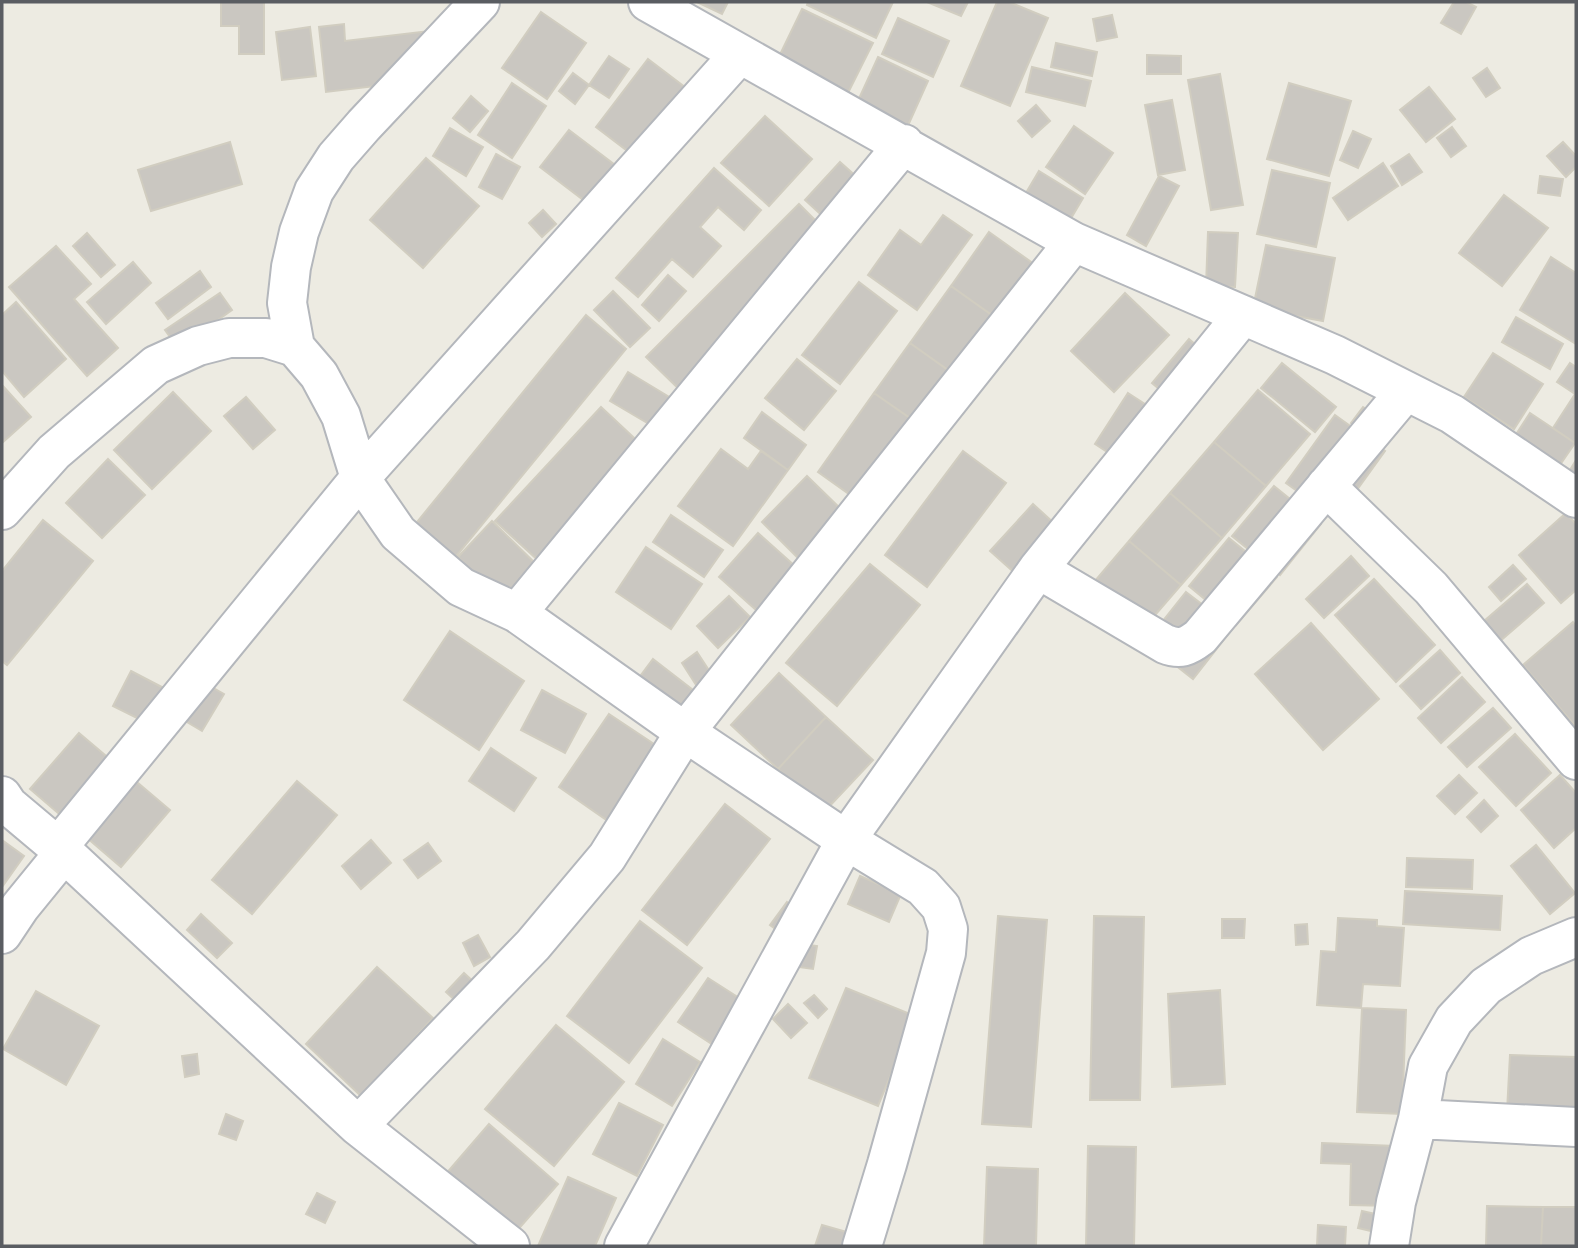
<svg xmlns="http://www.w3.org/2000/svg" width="1578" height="1248" font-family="'Source Sans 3',sans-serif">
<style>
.building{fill:#cac7c1;stroke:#d1cdc0;stroke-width:2}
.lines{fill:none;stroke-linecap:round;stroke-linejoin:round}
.minor-casing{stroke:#b4b7bc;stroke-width:42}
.minor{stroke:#fff;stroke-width:38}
</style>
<rect width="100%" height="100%" fill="#edebe2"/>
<path class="building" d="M 221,2 L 264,2 L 264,54 L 239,54 L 239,26 L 221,26 Z
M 697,2 L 728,2 L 722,14 Z
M 808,2 L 893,2 L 876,38 L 807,5 Z
M 927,2 L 968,2 L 961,16 Z
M 997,2 L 1009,2 L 1048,18 L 1010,106 L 961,86 Z
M 1454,2 L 1466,2 L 1476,7 L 1461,34 L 1441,23 Z
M 802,9 L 873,43 L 841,107 L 771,73 Z
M 541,12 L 586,43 L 547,99 L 502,68 Z
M 1112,15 L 1117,37 L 1097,41 L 1093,19 Z
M 898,18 L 949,41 L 933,77 L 882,54 Z
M 344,24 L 345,41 L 429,31 L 435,79 L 326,92 L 319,27 Z
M 310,27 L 316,76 L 282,80 L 276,32 Z
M 1056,43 L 1097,52 L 1092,76 L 1051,67 Z
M 1147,55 L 1181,56 L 1181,74 L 1147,74 Z
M 609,56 L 629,69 L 609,98 L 589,85 Z
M 878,57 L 928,81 L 902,139 L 851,116 Z
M 648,59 L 690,91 L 638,159 L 596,127 Z
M 1032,67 L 1091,81 L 1085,106 L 1026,92 Z
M 1487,68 L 1500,88 L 1486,97 L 1473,78 Z
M 573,73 L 589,85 L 575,104 L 559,91 Z
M 1220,74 L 1243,205 L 1211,210 L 1188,80 Z
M 512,83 L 546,106 L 512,158 L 478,135 Z
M 1289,83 L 1351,101 L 1329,176 L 1267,159 Z
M 1429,87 L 1455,119 L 1426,142 L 1400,110 Z
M 471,96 L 488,111 L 470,132 L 453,118 Z
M 1172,100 L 1185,170 L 1158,175 L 1145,105 Z
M 1036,105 L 1050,121 L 1032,137 L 1018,121 Z
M 765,116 L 812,159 L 769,206 L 721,163 Z
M 1074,126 L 1113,153 L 1085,194 L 1046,167 Z
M 1452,127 L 1466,146 L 1451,157 L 1437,138 Z
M 450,128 L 483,147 L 466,176 L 433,156 Z
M 569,130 L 619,168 L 590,205 L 540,167 Z
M 1353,131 L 1371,139 L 1358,168 L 1340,160 Z
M 230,142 L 242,184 L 151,211 L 138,170 Z
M 1563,142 L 1576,156 L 1576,167 L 1566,177 L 1547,156 Z
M 496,154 L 520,167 L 502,199 L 479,187 Z
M 1409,154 L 1422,172 L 1402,185 L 1391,166 Z
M 426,158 L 479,206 L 423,268 L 370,220 Z
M 840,162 L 875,193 L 840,232 L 805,200 Z
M 1383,163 L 1398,186 L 1348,220 L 1333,198 Z
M 714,168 L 761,210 L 744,230 L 718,207 L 700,227 L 721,246 L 693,277 L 672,259 L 638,297 L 616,278 Z
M 1272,170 L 1330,183 L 1316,247 L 1257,234 Z
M 1039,171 L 1083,198 L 1067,225 L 1023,198 Z
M 1159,176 L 1179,186 L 1146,246 L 1127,235 Z
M 1540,176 L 1563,179 L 1560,196 L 1538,193 Z
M 1504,195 L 1548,228 L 1502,286 L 1459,253 Z
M 799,204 L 835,240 L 682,392 L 646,357 Z
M 543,210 L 556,224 L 542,237 L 529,223 Z
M 943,215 L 972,235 L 917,310 L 868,275 L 900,230 L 921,245 Z
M 989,232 L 1034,264 L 996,318 L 951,286 Z
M 1208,232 L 1238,233 L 1235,287 L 1206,286 Z
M 87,233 L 115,265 L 101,277 L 73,246 Z
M 1266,245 L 1335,258 L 1323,321 L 1253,308 Z
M 56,246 L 91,284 L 74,299 L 118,348 L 87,376 L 9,287 Z
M 1551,257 L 1576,273 L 1576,344 L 1520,310 Z
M 133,262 L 151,283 L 106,324 L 87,302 Z
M 200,271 L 211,287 L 168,319 L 156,303 Z
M 668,275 L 686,291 L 659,321 L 642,305 Z
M 859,282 L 897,311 L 840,384 L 802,355 Z
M 951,286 L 996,318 L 955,375 L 910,343 Z
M 613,291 L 650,328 L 630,347 L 594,310 Z
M 220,293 L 232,310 L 178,348 L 165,330 Z
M 1125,293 L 1169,335 L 1114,392 L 1071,351 Z
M 16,302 L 66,359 L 24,397 L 2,371 L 2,315 Z
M 586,315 L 626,349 L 444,571 L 404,538 Z
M 1516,317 L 1563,344 L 1550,369 L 1502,342 Z
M 1189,339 L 1224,369 L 1187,412 L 1152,383 Z
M 910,343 L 955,375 L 920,425 L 874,393 Z
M 1493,353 L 1543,384 L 1514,429 L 1464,397 Z
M 797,359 L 836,391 L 804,430 L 765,398 Z
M 1282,363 L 1336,407 L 1315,432 L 1261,388 Z
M 1570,363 L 1576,367 L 1575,443 L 1553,428 L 1575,394 L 1557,382 Z
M 628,372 L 671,398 L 654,427 L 610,401 Z
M 2,385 L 31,417 L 2,443 Z
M 1258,390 L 1310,434 L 1266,486 L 1214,442 Z
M 173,392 L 211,431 L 152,489 L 114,450 Z
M 874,393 L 920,425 L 863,504 L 818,472 Z
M 1128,393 L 1168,419 L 1135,470 L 1095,444 Z
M 246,397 L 275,430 L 253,449 L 224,416 Z
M 601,407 L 645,448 L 540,562 L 495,521 Z
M 1363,407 L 1379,418 L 1367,435 L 1351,423 Z
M 762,412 L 806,445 L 788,470 L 744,438 Z
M 1530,413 L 1575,443 L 1560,465 L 1515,436 Z
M 1335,415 L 1385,451 L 1336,519 L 1286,483 Z
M 1214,442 L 1266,486 L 1222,538 L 1170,493 Z
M 721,449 L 748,469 L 761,451 L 788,470 L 733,546 L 678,506 Z
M 963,451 L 1006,483 L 927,587 L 885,555 Z
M 108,459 L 145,495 L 102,538 L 66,503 Z
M 1576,460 L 1576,474 L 1570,470 Z
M 807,476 L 845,513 L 800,560 L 762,522 Z
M 1274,486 L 1321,524 L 1280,575 L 1232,536 Z
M 1170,493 L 1222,538 L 1181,585 L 1129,541 Z
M 1033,504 L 1078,545 L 1036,592 L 990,551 Z
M 1566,513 L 1576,524 L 1576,590 L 1561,603 L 1519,555 Z
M 671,515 L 723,550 L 704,577 L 653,542 Z
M 43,520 L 93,561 L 7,665 L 2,661 L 2,571 Z
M 492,521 L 538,566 L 503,601 L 458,557 Z
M 758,533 L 804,574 L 765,618 L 719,577 Z
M 1229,538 L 1277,577 L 1236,625 L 1189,586 Z
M 1129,541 L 1181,585 L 1130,644 L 1078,601 Z
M 646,547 L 702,584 L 671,629 L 616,592 Z
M 1351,556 L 1369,576 L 1324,618 L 1306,599 Z
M 870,564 L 920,605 L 837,706 L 786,663 Z
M 1513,565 L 1526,579 L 1501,601 L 1489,587 Z
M 1374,579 L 1435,645 L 1396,682 L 1335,615 Z
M 1527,584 L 1544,603 L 1499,642 L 1483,622 Z
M 1186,592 L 1233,628 L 1193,679 L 1146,642 Z
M 729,596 L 750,617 L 718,648 L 697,626 Z
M 1573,622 L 1576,626 L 1576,727 L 1523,665 Z
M 1311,623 L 1379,699 L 1323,750 L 1255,674 Z
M 450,631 L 524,681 L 479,750 L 404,700 Z
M 1440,650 L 1460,673 L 1421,709 L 1400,686 Z
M 697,652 L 712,675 L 696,685 L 682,663 Z
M 653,659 L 702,697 L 680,724 L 632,687 Z
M 131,671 L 179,696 L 161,730 L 113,706 Z
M 779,673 L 826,717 L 778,769 L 731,725 Z
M 1462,677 L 1485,702 L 1441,743 L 1418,718 Z
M 196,678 L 224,694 L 202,731 L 175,715 Z
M 542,690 L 586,714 L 565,753 L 521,730 Z
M 1493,708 L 1511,728 L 1467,767 L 1448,747 Z
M 609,714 L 669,754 L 618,828 L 559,787 Z
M 826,717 L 873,760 L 824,812 L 778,769 Z
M 79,733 L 170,810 L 121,867 L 30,789 Z
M 1515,734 L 1551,773 L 1516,806 L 1479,767 Z
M 491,748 L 536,778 L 514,811 L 469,781 Z
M 1459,775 L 1477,793 L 1455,814 L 1437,796 Z
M 1560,775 L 1576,793 L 1576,828 L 1554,848 L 1521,810 Z
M 297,781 L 337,815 L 252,914 L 212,880 Z
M 1484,800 L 1498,816 L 1481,832 L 1467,817 Z
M 725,804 L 770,839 L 687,945 L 642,910 Z
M 2,840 L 24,856 L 2,887 Z
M 371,840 L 391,863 L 361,889 L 342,866 Z
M 428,843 L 441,861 L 418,878 L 404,860 Z
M 1536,845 L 1575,893 L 1550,914 L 1511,866 Z
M 1407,858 L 1473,860 L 1472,889 L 1406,887 Z
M 860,876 L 901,894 L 889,922 L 848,904 Z
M 1405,891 L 1502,896 L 1500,930 L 1403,924 Z
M 787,902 L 802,914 L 785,936 L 770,925 Z
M 201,914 L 232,943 L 217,958 L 187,930 Z
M 998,916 L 1047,920 L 1031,1127 L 982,1124 Z
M 1094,916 L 1144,917 L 1140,1100 L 1090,1100 Z
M 1338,918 L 1377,920 L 1377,926 L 1404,928 L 1400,986 L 1363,984 L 1361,1008 L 1317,1005 L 1321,951 L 1336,952 Z
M 1222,919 L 1245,919 L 1244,938 L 1222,938 Z
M 640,921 L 702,968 L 629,1063 L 567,1016 Z
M 1307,924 L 1308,944 L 1296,945 L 1295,925 Z
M 478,935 L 490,957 L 474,966 L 463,943 Z
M 796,943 L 817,946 L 813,969 L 791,966 Z
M 377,967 L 433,1018 L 361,1096 L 306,1044 Z
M 464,973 L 476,984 L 458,1003 L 446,992 Z
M 708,978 L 747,1003 L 718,1048 L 678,1022 Z
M 846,988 L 915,1016 L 878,1106 L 809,1078 Z
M 1220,990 L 1225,1084 L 1172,1087 L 1168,994 Z
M 36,991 L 99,1026 L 66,1085 L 3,1049 Z
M 814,995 L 827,1009 L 818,1018 L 804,1003 Z
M 788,1004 L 807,1023 L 791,1038 L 773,1019 Z
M 1362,1008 L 1406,1010 L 1402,1114 L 1357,1112 Z
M 556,1025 L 624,1082 L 554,1166 L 485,1109 Z
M 663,1039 L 700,1062 L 672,1106 L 636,1084 Z
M 197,1054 L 199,1074 L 185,1077 L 182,1056 Z
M 1510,1055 L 1576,1057 L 1576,1133 L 1506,1130 Z
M 619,1103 L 663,1125 L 637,1176 L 593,1154 Z
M 226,1114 L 243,1121 L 236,1140 L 219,1134 Z
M 489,1124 L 558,1184 L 514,1234 L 445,1175 Z
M 1322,1143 L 1395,1146 L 1392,1206 L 1350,1205 L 1351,1164 L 1321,1163 Z
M 1088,1146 L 1136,1147 L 1134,1246 L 1086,1246 Z
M 987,1167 L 1038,1169 L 1036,1246 L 984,1246 Z
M 568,1177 L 616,1198 L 595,1246 L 538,1246 Z
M 317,1193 L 335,1202 L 325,1223 L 306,1214 Z
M 1487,1206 L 1543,1207 L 1541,1246 L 1486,1246 Z
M 1543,1207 L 1576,1207 L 1576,1246 L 1541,1246 Z
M 1362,1211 L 1380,1215 L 1375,1232 L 1358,1228 Z
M 822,1225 L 850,1233 L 846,1246 L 815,1246 Z
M 1318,1225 L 1346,1227 L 1345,1246 L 1317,1246 Z"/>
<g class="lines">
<g class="minor-casing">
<path id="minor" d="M 648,2 L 1074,242 L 1335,355 L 1452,414 L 1576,498
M 295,347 L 287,303 L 291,267 L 299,232 L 314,191 L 336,157 L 364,125 L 480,2
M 1326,486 L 1431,588 L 1576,760
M 2,510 L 54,452 L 156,365 L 198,346 L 229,338 L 266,338 L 295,347 L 319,375 L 341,416 L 360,478 L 398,533 L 461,587 L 517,613 L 685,732 L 846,840 L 923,887 L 941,907 L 948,929 L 946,953 L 887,1164 L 862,1246
M 1038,569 L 1165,644 C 1180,650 1187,647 1200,637 L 1406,391
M 517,613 L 904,144
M 2,796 L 8,805 L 58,847 L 358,1126 L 510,1246
M 58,847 L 360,478 L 739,55
M 2,934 L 20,907 L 64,853
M 1418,1119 L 1576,1127
M 358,1126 L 533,945 L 607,857 L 685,732 L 1074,242
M 624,1246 L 846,840 L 1038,569 L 1243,315
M 1389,1246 L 1396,1202 L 1418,1119 L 1428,1066 L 1454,1020 L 1486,986 L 1531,956 L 1576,937"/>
</g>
<use href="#minor" class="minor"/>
</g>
<rect width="1578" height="1248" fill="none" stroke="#5a5d62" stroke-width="7"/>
</svg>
